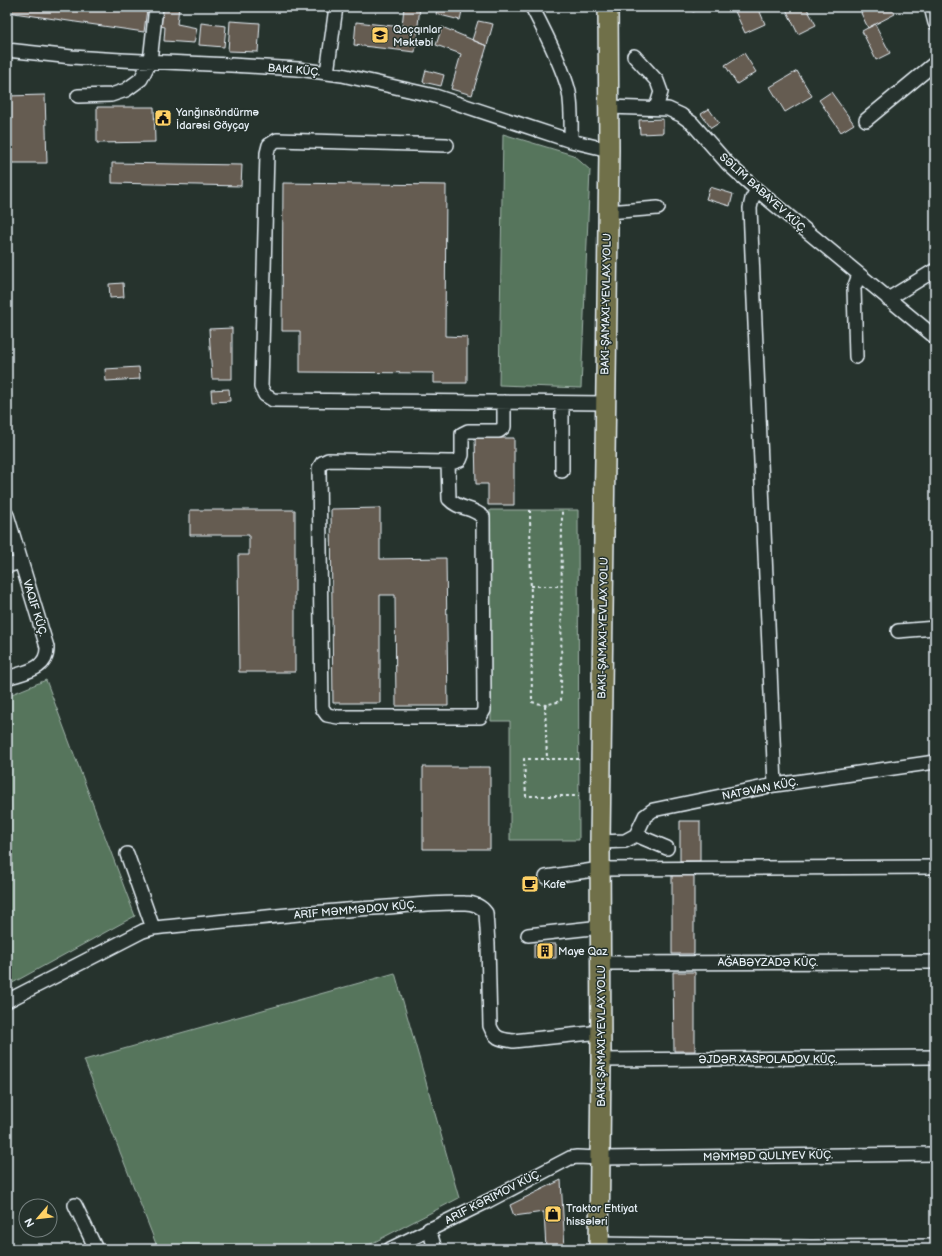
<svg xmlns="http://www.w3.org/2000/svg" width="942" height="1256" font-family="'Balsamiq Sans',sans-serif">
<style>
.green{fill:#57755c;stroke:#a0b3aa}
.building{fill:#655b51;stroke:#e8f1f8}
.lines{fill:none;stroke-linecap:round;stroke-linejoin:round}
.minor-casing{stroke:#e8f1f8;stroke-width:16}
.highway-casing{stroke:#e8f1f8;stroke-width:22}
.path{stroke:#e8f1f8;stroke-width:2;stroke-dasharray:3 3;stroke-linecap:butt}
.minor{stroke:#26332d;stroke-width:13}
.highway{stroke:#70704a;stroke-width:19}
.labels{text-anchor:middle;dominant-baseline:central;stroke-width:3;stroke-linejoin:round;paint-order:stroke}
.poi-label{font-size:11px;fill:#e8f1f8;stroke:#26332d;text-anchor:start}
.street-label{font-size:11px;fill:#e8f1f8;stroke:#26332d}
</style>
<rect width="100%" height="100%" fill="#26332d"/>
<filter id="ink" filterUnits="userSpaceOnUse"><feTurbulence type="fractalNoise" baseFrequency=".025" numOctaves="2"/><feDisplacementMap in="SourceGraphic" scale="8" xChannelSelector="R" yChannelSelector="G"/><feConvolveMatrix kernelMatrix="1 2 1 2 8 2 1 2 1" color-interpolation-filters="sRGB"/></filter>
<g filter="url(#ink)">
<path class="green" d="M 503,134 L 573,155 L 590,170 L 581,388 L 499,385 Z
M 490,510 L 578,510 L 579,840 L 510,840 L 510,721 L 491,721 Z
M 46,680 L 135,916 L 7,986 L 7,696 Z
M 395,973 L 459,1198 L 361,1249 L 158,1249 L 84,1060 Z"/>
<path class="building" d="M 7,7 L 135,7 L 147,9 L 144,32 L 7,12 Z
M 163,7 L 179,7 L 177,24 L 197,28 L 194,43 L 164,41 L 165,27 L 161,26 Z
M 404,7 L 420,7 L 415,52 L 354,45 L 356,22 L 402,27 Z
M 438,7 L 446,7 L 462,11 L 460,20 L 436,14 Z
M 690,7 L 702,7 L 693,12 Z
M 733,7 L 758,7 L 765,24 L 745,33 Z
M 785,7 L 806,7 L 816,25 L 798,34 Z
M 872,7 L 891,7 L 895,14 L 868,28 L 861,13 Z
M 230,21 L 260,23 L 258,52 L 228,51 Z
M 478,21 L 493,24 L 487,46 L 472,40 Z
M 201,23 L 226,26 L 224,47 L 199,45 Z
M 875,24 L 890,53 L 876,60 L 862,31 Z
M 442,27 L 487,46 L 472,95 L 451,89 L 461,54 L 436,45 Z
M 744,53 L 756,72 L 737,84 L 725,65 Z
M 426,70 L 444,75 L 441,86 L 423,82 Z
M 797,71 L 812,96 L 785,112 L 770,87 Z
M 831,92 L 854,124 L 841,132 L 819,100 Z
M 45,95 L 47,163 L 7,163 L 7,96 Z
M 97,107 L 154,107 L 155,142 L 97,143 Z
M 709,109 L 719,123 L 711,128 L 701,114 Z
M 663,119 L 663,133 L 640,134 L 639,120 Z
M 112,163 L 242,165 L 241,186 L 112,183 Z
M 283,183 L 446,185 L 445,336 L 467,337 L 467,383 L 434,383 L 434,373 L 300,372 L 300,331 L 282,331 Z
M 710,187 L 733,194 L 730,206 L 706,199 Z
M 123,283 L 124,297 L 110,298 L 109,284 Z
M 232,328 L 232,379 L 212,379 L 209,329 Z
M 139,367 L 140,379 L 106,381 L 105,369 Z
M 229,389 L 230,401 L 212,402 L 211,390 Z
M 475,438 L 514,438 L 514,505 L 488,505 L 488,484 L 476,484 Z
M 380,508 L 380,559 L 446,558 L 448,706 L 396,706 L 395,595 L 380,595 L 380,703 L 333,703 L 331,509 Z
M 190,510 L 295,510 L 295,672 L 239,672 L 238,555 L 249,555 L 249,535 L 190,535 Z
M 423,767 L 490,767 L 490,849 L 423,849 Z
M 680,821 L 700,821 L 700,861 L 680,861 Z
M 672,875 L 694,875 L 694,954 L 672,954 Z
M 534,944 L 556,944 L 556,958 L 534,958 Z
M 673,972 L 695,972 L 695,1051 L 674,1051 Z
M 561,1180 L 565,1249 L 546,1249 L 544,1212 L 514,1216 L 510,1205 Z"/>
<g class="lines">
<g class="minor-casing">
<path id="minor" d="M 532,7 C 544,30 563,67 569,92 C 572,108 571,125 571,141
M 931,7 L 935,23
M 7,50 L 72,57 L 121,60 L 231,65 L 298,69 L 342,75 L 435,96 L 571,141 L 609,150
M 634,56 L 657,81 L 661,92 L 656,108
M 327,73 L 336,7
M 78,96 L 111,95 L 126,90 L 141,79 L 150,61 L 156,7
M 608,107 L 668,109 L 681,115 L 692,123 L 728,164 L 757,190 L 935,337
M 866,120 L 935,63
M 447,145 L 277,140 L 269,145 L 267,153 L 261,387 L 265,395 L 273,400 L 605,403
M 757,190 L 752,199 L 750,208 L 775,785
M 608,212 L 658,208
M 888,299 L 935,270
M 856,357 L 854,288 L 859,275
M 562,403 L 562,471
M 448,462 L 449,499 C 459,510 471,506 483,517 L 484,710 L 480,717 L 338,717 L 327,715 L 322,708 L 319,468 L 322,463 L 328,460 L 448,462 L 454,462 L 460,460 L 462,455 L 462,434 L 468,431 L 499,431 L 504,427 L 504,402
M 7,515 L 47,647 C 48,670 24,672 7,678
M 7,566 L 21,562
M 898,631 L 935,628
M 636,835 L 667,848
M 600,842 L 625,841 L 636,835 L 645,816 L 653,810 L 775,785 L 935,762
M 127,854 L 153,928
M 546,877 L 600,869 L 935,867
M 528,935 L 601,927
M 601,963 L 935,962
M 7,1001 L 143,931 L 153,928 C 227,921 300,913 374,908 C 404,906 435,902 465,903 C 473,903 481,906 486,913 L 488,944 L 490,1026 C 495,1039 500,1039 513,1041 L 601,1032
M 601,1060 L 935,1057
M 75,1205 L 96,1249
M 429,1229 L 435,1249
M 599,1244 L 811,1247 L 935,1246
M 390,1249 L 488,1201 L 570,1158 L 577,1157 L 600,1158 L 935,1154"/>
</g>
<g class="highway-casing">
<path id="highway" d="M 599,1249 L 601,1060 L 600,842 L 609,150 L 608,7"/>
</g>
<path class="path" d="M 530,510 L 532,702 L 545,705 L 561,701 L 562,510
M 531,586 L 562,586
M 545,705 L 547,759
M 579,759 L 524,759 L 526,796 L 579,796"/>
<use href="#minor" class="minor"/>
<use href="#highway" class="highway"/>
</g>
</g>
<defs>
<g id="school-square" transform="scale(0.9)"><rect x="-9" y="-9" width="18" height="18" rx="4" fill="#ffd166" stroke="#26332d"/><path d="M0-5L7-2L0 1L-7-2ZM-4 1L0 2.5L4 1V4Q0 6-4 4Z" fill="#111"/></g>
<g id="civic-square" transform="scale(0.9)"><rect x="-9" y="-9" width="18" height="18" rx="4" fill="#ffd166" stroke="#26332d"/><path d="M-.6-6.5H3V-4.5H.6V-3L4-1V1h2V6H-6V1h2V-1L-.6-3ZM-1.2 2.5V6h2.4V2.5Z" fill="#111"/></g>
<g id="cafe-square" transform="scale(0.9)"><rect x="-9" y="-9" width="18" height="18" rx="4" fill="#ffd166" stroke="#26332d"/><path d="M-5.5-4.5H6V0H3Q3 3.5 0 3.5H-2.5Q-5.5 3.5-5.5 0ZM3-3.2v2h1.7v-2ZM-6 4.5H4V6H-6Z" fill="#111"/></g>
<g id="building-square" transform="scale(0.9)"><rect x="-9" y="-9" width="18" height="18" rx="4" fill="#ffd166" stroke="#26332d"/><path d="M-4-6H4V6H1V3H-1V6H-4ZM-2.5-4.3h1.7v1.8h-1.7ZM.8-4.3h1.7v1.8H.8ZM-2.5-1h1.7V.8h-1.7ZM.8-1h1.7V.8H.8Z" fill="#111"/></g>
<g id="shop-square" transform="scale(0.9)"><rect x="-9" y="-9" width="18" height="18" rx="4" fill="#ffd166" stroke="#26332d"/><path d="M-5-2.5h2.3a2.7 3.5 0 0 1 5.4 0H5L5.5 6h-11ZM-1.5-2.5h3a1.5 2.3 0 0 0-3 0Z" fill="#111"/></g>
</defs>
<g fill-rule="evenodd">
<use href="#school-square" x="380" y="35"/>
<use href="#civic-square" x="163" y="118"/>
<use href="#cafe-square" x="530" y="884"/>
<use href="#building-square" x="545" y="951"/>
<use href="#shop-square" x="553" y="1214"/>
</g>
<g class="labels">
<g class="poi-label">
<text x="393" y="29">Qaçqınlar<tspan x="393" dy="13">Məktəbi</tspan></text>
<text x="176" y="112">Yanğınsöndürmə<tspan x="176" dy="13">İdarəsi Göyçay</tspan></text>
<text x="543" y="884">Kafe</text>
<text x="558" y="951">Maye Qaz</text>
<text x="566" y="1208">Traktor Ehtiyat<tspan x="566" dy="13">hissələri</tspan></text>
</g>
<g class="street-label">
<text transform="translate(294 70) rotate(5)">BAKI KÜÇ.</text>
<text transform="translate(763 193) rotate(42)">SƏLIM BABAYEV KÜÇ.</text>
<text transform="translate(606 304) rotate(-89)">BAKI-ŞAMAXI-YEVLAX YOLU</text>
<text transform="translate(35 608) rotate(73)">VAQIF KÜÇ.</text>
<text transform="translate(603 628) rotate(-89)">BAKI-ŞAMAXI-YEVLAX YOLU</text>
<text transform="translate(760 789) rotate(-11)">NATƏVAN KÜÇ.</text>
<text transform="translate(355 910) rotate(-5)">ARIF MƏMMƏDOV KÜÇ.</text>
<text x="768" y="962">AĞABƏYZADƏ KÜÇ.</text>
<text transform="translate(601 1036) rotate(-90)">BAKI-ŞAMAXI-YEVLAX YOLU</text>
<text x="768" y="1059">ƏJDƏR XASPOLADOV KÜÇ.</text>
<text transform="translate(768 1156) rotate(-1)">MƏMMƏD QULIYEV KÜÇ.</text>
<text transform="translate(493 1197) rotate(-27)">ARIF KƏRIMOV KÜÇ.</text>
</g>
</g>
<rect width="942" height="1256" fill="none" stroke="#26332d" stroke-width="24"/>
<rect x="12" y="12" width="918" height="1232" fill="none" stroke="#e8f1f8" stroke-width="1.5" filter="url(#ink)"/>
<g transform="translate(38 1218) rotate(242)"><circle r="19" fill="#26332d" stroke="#747f7e"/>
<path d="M0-3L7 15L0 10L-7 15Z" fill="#ffd166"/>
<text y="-6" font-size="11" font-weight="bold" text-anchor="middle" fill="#e8f1f8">N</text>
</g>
</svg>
